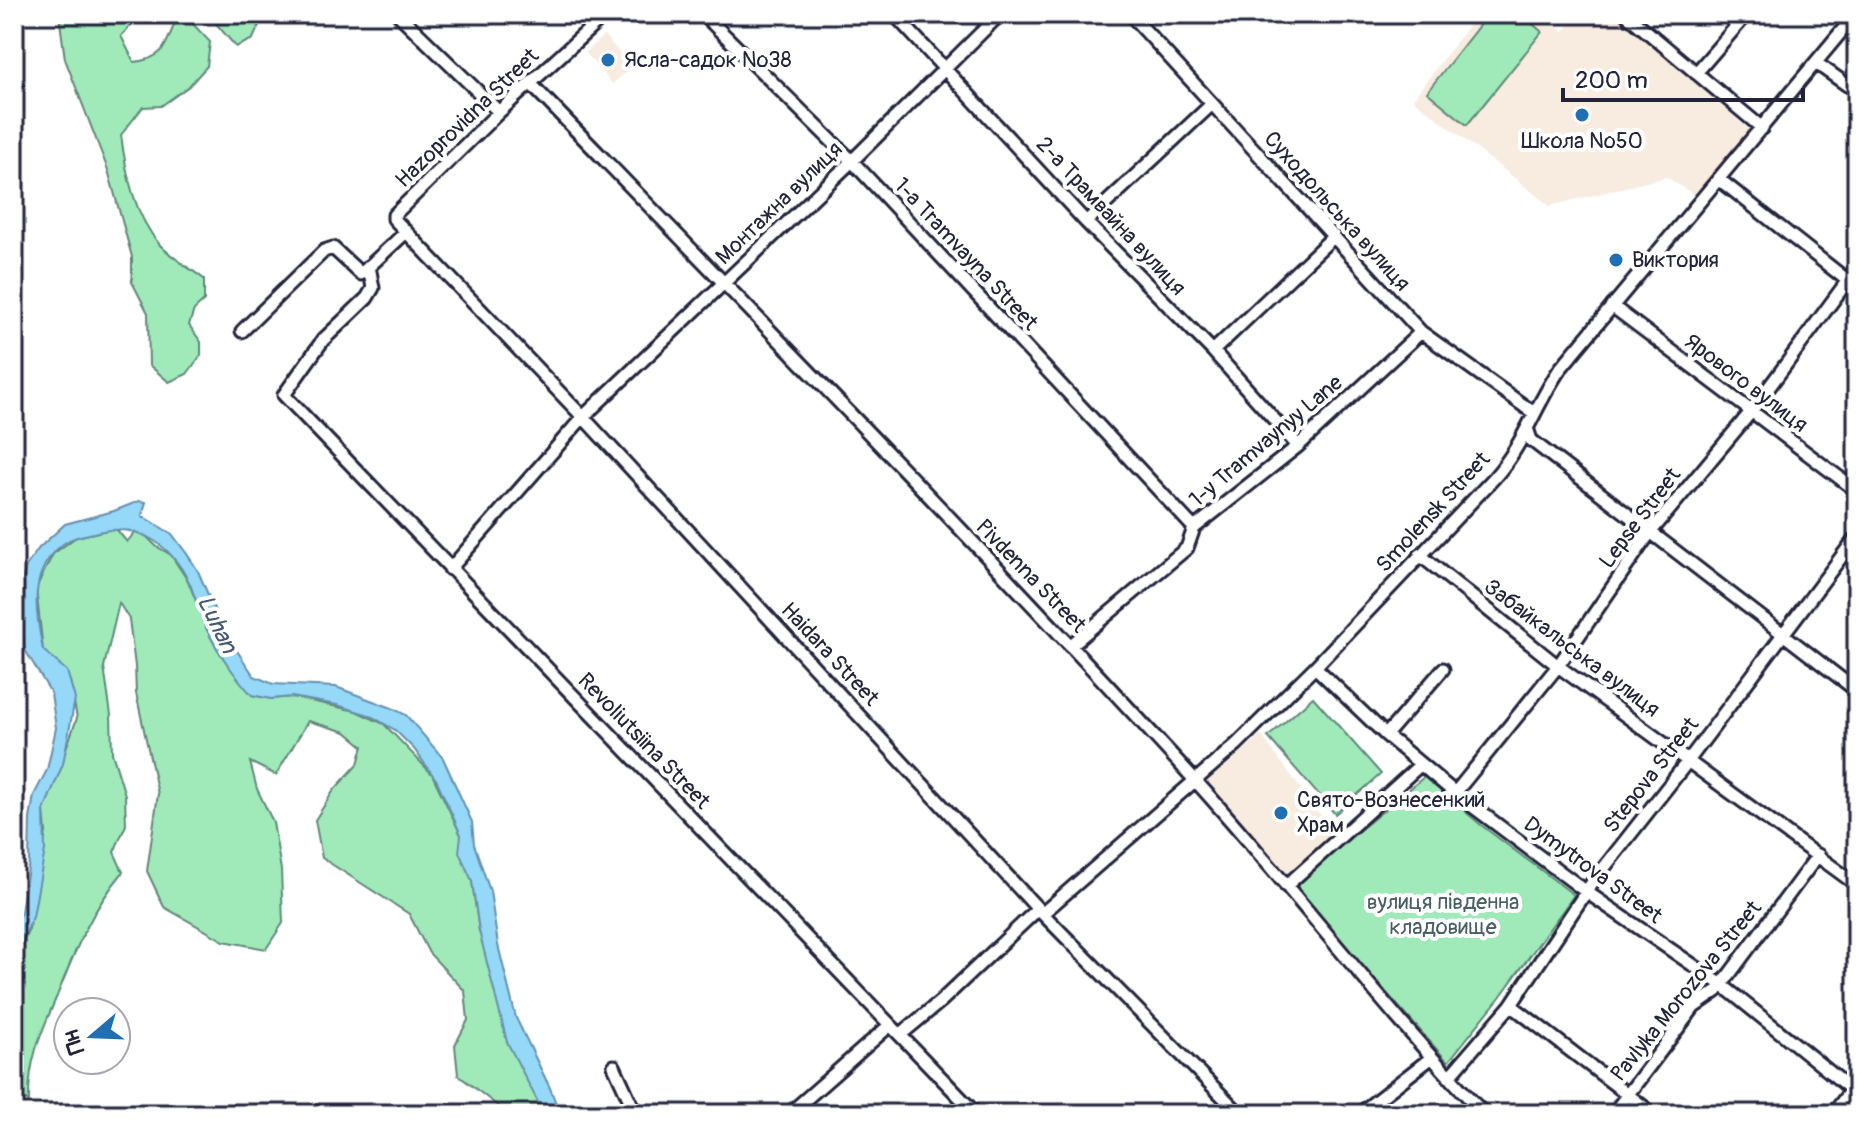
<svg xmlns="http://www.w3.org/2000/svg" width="1871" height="1128" font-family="Pangolin,sans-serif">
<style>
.built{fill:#f8ece0}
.green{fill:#a0eab9;stroke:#61867a;stroke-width:2}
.water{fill:#95d8f7;stroke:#678fac;stroke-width:2}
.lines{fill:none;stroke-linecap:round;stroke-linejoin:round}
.minor-casing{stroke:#22223b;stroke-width:17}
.minor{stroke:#fff;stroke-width:11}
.poi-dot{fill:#1f6fb2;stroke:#fff;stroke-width:3}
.labels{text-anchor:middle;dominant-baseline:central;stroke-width:8;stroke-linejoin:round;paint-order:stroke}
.poi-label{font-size:22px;fill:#22223b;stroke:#fff;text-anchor:start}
.street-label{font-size:22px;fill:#22223b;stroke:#fff}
.park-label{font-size:22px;fill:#485e61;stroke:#fff}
.water-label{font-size:24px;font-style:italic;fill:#445973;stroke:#fff}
</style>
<rect width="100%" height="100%" fill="#fff"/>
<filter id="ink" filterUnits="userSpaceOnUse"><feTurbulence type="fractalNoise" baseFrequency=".0125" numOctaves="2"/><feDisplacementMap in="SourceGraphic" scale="16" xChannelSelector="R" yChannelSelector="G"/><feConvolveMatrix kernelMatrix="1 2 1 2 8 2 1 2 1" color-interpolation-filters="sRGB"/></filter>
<g filter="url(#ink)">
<path class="built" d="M 1477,14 L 1543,14 L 1564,31 L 1580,14 L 1618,14 L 1749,130 L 1696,196 L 1666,177 L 1550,206 L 1413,99 Z
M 604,35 L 632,67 L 612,84 L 585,52 Z
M 1261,735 L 1336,836 L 1289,875 L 1263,847 L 1260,849 L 1205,783 Z"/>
<path class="green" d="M 59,14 L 141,14 L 121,36 L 134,62 C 167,59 167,41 178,14 L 193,24 L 210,42 L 207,66 L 189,86 L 161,106 L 143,107 L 121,135 C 126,173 134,215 160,245 C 172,258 190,268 204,279 L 204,301 L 194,310 L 189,325 L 201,342 L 201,355 L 187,374 L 169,382 L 149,365 L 148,313 L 132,282 L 132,257 L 108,170 L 65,59 Z
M 208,14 L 254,14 L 259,25 L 253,39 L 236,47 Z
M 1488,14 L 1521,14 L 1542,32 L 1467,125 L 1427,92 Z
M 115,528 L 127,542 L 135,532 L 144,534 L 156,546 L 171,555 L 188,581 L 207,629 L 240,680 L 252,695 L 271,699 L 292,697 L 356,711 L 384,724 L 432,774 L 461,835 L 472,881 L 479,931 L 528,1079 L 544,1114 L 504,1114 L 503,1110 L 458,1075 L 455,1045 L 468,1020 L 465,991 L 429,953 L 409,914 L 322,858 L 315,820 L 334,790 L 358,764 L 363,746 L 346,732 L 308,721 L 276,775 L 250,762 L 257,789 L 273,822 L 281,870 L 283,923 L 266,949 L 224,941 L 164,907 L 147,871 L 158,794 L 136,693 L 135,666 L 129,619 L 119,603 L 104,667 L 111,715 L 112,753 L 125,795 L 126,825 L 114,852 L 123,872 C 89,914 77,946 57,996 C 41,1033 28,1060 29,1102 L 14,1094 L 14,962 L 29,929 L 46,832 L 44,810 L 77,718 L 70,681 L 43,650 L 36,588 L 53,554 L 76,537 Z
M 1313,697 L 1381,774 L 1335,814 L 1268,737 Z
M 1424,777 L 1481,825 L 1574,895 L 1500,997 L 1448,1062 L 1292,886 Z"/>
<path class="water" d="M 139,501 L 146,502 L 142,516 L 172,534 L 187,554 L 198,571 L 223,630 L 254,676 L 273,684 L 336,687 L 392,708 L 406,715 L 443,758 L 472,822 L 474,844 L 490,891 L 498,945 L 516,1018 L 550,1088 L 560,1114 L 544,1114 L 507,1042 L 479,931 L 472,881 L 459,852 L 461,835 L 437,781 L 414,749 L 395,730 L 369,715 L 337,705 L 308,700 L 292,697 L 271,699 L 252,695 C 236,678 217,651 207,630 C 200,615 196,599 190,584 C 172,546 140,522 98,532 C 87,535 73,536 63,544 C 28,571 35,612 43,650 L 67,671 L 75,699 L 63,764 L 44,810 L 45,850 L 33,917 L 14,960 L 14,926 L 21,912 L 29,862 L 30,819 L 34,795 L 47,770 L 56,728 L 51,693 L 25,650 L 18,595 L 26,566 L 39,548 L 65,524 L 114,511 Z"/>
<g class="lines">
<g class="minor-casing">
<path id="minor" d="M 398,14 L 499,112
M 606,14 L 499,112 L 394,215 L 394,219 L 583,417 L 1038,909 L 1240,1114
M 703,14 L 852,161 L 1194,528
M 894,14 L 1086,222 L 1213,351 L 1298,446
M 1130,14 L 1421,332 L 1534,413
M 1626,14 L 1762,128
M 1816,63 L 1857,92
M 1696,73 L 1747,14
M 530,83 C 753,313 977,542 1193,778 C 1293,888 1382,1007 1484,1114
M 1720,180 L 1857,288
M 1086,222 L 1212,104
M 369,266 L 373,288 L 367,298 L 323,340 L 284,395 L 976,1114
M 1612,306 L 1857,491
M 242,331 L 324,251 L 333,248 L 361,274 L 405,233
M 1213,351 L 1334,236
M 1527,428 L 1531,440 L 1857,691
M 1420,555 L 1558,666 L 1857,885
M 450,569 L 583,417 L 852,161 L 1000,14
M 1070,646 L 1187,548 L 1194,528 L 1298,446 L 1421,332
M 1315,667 L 1386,735 L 1455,793 L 1588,893 L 1722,985 L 1857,1094
M 1386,735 L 1443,669
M 1455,793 L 1558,666 L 1649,534 L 1750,413 L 1857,268
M 1286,886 L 1420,765
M 1043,913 L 1237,744 L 1315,667 L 1494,478 C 1523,446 1536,404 1560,369 L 1856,14
M 1511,1005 L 1653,1114
M 900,1035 L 941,1001 L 1038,909
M 614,1066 L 636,1114
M 1449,1077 L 1511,1005 L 1592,883 L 1688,761 L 1857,536
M 789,1114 L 890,1025
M 1359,1114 L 1431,1058
M 1613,1114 L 1694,1007 L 1717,991 L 1818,855
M 1833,1114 L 1857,1082"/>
</g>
<use href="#minor" class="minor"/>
</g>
</g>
<g class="poi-dot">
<circle cx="608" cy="60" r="8"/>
<circle cx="1582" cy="115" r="8"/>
<circle cx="1616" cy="260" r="8"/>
<circle cx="1281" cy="813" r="8"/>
</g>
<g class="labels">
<g class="poi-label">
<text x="624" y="60">Ясла-садок №38</text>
<text x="1582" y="141" text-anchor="middle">Школа №50</text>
<text x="1632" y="260">Виктория</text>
<text x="1297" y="800">Свято-Вознесенкий<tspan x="1297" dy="25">Храм</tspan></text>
</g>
<g class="street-label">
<text transform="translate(467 118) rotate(-44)">Hazoprovidna Street</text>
<text transform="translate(779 203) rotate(-44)">Монтажна вулиця</text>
<text transform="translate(1337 211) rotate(48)">Суходольська вулиця</text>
<text transform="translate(1111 216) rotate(47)">2-а Трамвайна вулиця</text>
<text transform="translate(966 254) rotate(47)">1-a Tramvayna Street</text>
<text transform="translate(1746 383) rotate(37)">Ярового вулиця</text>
<text transform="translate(1266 441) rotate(-40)">1-y Tramvaynyy Lane</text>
<text transform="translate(1433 512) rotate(-47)">Smolensk Street</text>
<text transform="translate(1640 518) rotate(-53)">Lepse Street</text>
<text transform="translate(1031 576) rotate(46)">Pivdenna Street</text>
<text transform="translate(1572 648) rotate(37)">Забайкальська вулиця</text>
<text transform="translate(830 654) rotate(47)">Haidara Street</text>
<text transform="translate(644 741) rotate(46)">Revoliutsiina Street</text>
<text transform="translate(1651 775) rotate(-52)">Stepova Street</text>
<text transform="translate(1593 870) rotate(36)">Dymytrova Street</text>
<text transform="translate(1686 991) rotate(-51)">Pavlyka Morozova Street</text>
</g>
<g class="park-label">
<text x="1443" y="902">вулиця південна<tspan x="1443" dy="25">кладовище</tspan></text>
</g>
<g class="water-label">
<text transform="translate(217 624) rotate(64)">Luhan</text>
</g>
</g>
<rect width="1871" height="1128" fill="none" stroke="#fff" stroke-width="48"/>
<rect x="24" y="24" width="1823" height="1080" fill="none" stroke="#22223b" stroke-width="3" filter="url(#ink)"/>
<g transform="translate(92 1036) rotate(251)"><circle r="38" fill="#ffffff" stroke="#a7a7b1" stroke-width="2"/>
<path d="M0-6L14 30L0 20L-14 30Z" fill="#1f6fb2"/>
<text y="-12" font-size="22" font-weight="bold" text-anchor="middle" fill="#22223b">Пн</text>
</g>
<path d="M1563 88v12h240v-12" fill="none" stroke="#22223b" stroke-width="4"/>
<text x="1575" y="88" font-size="24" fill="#22223b" stroke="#ffffff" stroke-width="6" paint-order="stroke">200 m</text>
</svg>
